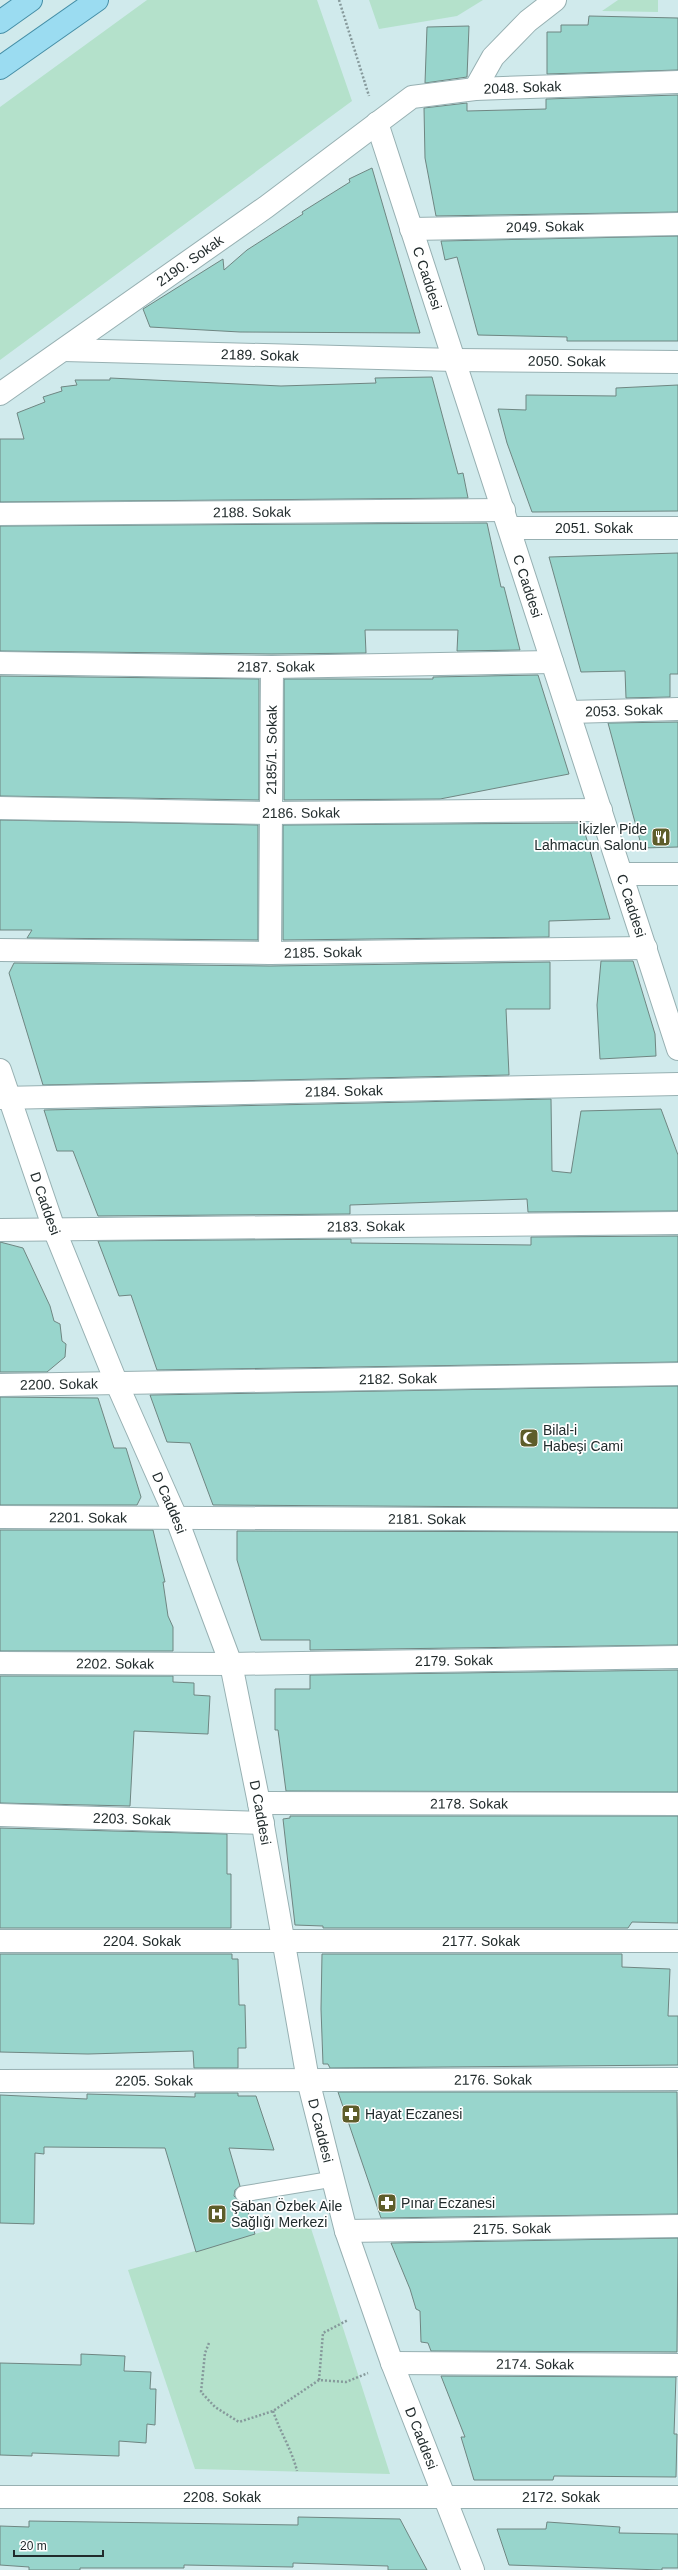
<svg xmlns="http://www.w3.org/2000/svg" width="678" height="2570" font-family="Arial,sans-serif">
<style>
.green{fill:#b4e1cb}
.building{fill:#98d5cc;stroke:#6f8682}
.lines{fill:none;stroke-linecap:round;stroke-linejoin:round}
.lane-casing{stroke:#97b0b2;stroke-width:17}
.street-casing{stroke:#97b0b2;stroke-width:24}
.secondary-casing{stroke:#97b0b2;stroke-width:24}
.primary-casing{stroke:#458ea6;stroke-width:24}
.path{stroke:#86999b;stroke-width:2.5;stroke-dasharray:2 2;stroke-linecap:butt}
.lane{stroke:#fff;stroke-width:15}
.street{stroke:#fff;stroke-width:22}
.secondary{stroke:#fff;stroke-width:22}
.primary{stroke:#9bdcf1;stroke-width:22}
.labels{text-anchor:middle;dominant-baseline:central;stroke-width:3.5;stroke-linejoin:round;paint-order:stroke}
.street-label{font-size:14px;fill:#212b2c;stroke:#fff}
.poi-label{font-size:14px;fill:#212b2c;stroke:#fff;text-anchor:start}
</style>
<rect width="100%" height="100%" fill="#d0eaec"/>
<path class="green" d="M 147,0 L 317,0 L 352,101 L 0,360 L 0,107 Z
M 369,0 L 483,0 L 457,16 L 379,29 Z
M 618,0 L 658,0 L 658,12 L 602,11 Z
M 308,2219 L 390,2474 L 195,2469 L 128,2270 Z"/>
<path class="building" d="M 589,16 L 678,18 L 678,70 L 547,74 L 547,32 L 561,32 L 561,25 L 588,25 Z
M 469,26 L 467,77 L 425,83 L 427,27 Z
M 678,95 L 678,212 L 436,216 L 425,158 L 424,108 L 467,103 L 467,111 L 546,109 L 546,99 Z
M 372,168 L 420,333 L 240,332 L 150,327 L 143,309 L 223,259 L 224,270 L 247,250 L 303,214 L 302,212 L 350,182 L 349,179 Z
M 678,236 L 678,341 L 567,341 L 567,337 L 478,335 L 457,257 L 445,260 L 441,241 Z
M 432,377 L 458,474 L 463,473 L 468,498 L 0,502 L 0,439 L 24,439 L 17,413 L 45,402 L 43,397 L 62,391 L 61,387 L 77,385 L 75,380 L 110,380 L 110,378 L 281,386 L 376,383 L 375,378 Z
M 678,385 L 678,511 L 532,512 L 507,443 L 498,409 L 526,410 L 526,395 L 616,396 L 616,388 Z
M 487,523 L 501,587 L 504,587 L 520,650 L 457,651 L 458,630 L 365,630 L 366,653 L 272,654 L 0,651 L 0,526 Z
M 678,553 L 678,674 L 670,674 L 670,697 L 626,698 L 625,671 L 581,672 L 549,557 Z
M 538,675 L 569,774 L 440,799 L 284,800 L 284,679 L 433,679 L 433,677 Z
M 0,676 L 259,679 L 259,800 L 0,796 Z
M 678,722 L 678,847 L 642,848 L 608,723 Z
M 0,820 L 258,825 L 258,940 L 27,938 L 32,930 L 0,930 Z
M 582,823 L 610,919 L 549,921 L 549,937 L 283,940 L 283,825 Z
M 601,961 L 633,961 L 655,1034 L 656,1056 L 600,1059 L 597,1005 Z
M 550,962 L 550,1009 L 506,1009 L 509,1075 L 43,1085 L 9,973 L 14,963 L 270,966 Z
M 551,1099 L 552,1171 L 571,1173 L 581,1111 L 661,1109 L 678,1155 L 678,1211 L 528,1212 L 527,1199 L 350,1205 L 350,1214 L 98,1216 L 73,1151 L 57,1151 L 44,1110 Z
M 678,1236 L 678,1362 L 157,1370 L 131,1295 L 119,1296 L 98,1241 L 351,1239 L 351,1243 L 531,1245 L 531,1237 Z
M 0,1242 L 23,1248 L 50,1306 L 54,1321 L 60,1324 L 62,1341 L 66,1344 L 65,1357 L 47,1372 L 0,1372 Z
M 678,1386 L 678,1508 L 213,1505 L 190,1443 L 167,1442 L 150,1395 Z
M 0,1397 L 98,1398 L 114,1448 L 126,1448 L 141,1497 L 137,1505 L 0,1505 Z
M 0,1530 L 153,1530 L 165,1582 L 163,1582 L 168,1616 L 173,1627 L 173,1651 L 0,1651 Z
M 237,1531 L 678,1532 L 678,1645 L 310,1650 L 310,1640 L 261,1640 L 237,1560 Z
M 678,1670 L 678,1792 L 286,1791 L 278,1730 L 275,1730 L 275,1689 L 310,1689 L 310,1675 Z
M 0,1676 L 173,1676 L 173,1682 L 194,1683 L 194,1695 L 210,1696 L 208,1734 L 134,1731 L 130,1806 L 0,1803 Z
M 290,1816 L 678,1816 L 678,1923 L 632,1922 L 628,1928 L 323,1928 L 323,1926 L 295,1925 L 283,1819 L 290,1818 Z
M 0,1828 L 227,1834 L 227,1874 L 231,1874 L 231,1928 L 0,1928 Z
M 0,1954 L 232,1954 L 232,1959 L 238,1959 L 239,2005 L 245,2005 L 246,2048 L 238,2048 L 238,2068 L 194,2068 L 193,2051 L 88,2054 L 0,2052 Z
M 322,1954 L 622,1954 L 622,1967 L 670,1969 L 668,2016 L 678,2016 L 678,2065 L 330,2068 L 328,2064 L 323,2064 L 321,2009 Z
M 338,2092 L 677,2092 L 678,2214 L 381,2218 Z
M 195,2093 L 238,2093 L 238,2096 L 256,2096 L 274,2150 L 229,2148 L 240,2186 L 235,2190 L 234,2196 L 240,2202 L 245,2203 L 255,2234 L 196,2252 L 165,2148 L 44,2147 L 44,2154 L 35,2153 L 34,2224 L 0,2223 L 0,2095 L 87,2099 L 87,2094 L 195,2097 Z
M 678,2238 L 677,2352 L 431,2351 L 428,2343 L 421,2342 L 420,2311 L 416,2309 L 410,2289 L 391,2243 Z
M 81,2354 L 125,2356 L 124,2371 L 151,2372 L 150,2389 L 156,2389 L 155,2425 L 147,2424 L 146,2443 L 119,2441 L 119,2456 L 32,2453 L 32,2456 L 0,2455 L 0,2363 L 81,2365 Z
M 441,2376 L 676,2377 L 674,2434 L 677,2434 L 676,2477 L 554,2476 L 553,2480 L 474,2480 L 461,2437 L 465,2437 Z
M 298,2517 L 400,2519 L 427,2570 L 388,2570 L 388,2566 L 293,2563 L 293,2567 L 184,2565 L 184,2568 L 80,2568 L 80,2570 L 29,2570 L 29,2567 L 0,2565 L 0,2526 L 29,2527 L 29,2521 L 298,2525 Z
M 547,2522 L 620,2527 L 619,2533 L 678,2534 L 678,2568 L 662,2568 L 662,2570 L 509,2565 L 497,2529 L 546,2529 Z"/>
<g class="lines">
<g class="lane-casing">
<path id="lane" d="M 243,2194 L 333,2179"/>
</g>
<g class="street-casing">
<g id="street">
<path d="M 475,89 L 493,57 L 528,21 L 555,0"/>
<path id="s1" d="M 411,229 L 678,224"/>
<path id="s2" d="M 64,350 L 455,360 L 678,362"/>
<path id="s3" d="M 0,394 L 266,207 L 412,97 L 475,89 L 678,82"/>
<path id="s4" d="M 0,514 L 504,510"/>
<path id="s5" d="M 510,528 L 678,528"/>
<path id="s6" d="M 0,663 L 272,667 L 552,662"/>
<path id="s7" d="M 570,712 L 678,709"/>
<path id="s8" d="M 0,808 L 272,813 L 601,810"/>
<path d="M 622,874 L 678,874"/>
<path id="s9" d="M 0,950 L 270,953 L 646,948"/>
<path id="s10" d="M 270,953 L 272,667"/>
<path id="s11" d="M 0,1098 L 678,1084"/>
<path id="s12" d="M 0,1230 L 678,1223"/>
<path id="s13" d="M 0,1385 L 678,1374"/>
<path id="s14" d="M 0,1517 L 678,1520"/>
<path id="s15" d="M 0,1663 L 231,1664 L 678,1657"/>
<path id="s16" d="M 259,1803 L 678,1804"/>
<path id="s17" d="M 0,1815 L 263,1823"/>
<path id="s18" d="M 0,1941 L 678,1941"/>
<path id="s19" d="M 0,2081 L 678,2079"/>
<path id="s20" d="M 346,2231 L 678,2226"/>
<path id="s21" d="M 392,2363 L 678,2365"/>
<path id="s22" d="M 0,2497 L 678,2497"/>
</g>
</g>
<g class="secondary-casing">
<g id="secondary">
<path id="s23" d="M 377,123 L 678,1049"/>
<path id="s24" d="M 0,1070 L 54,1229 L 117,1384 L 176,1517 L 231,1664 L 259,1803 L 308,2080 L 346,2231 L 392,2363 L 473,2570"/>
</g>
</g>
<g class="primary-casing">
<path id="primary" d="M 0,22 L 31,0
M 0,68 L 97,0"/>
</g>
<path class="path" d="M 339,0 L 369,96
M 209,2343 L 205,2353 L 201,2392 L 215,2407 L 239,2422 L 273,2411 L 319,2380 L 346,2382 L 368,2373
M 319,2380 L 323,2333 L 348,2320
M 273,2411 C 280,2432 292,2450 297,2471"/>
<use href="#lane" class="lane"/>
<use href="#street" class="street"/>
<use href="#secondary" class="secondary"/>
<use href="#primary" class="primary"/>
</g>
<defs>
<g id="restaurant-square" transform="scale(1)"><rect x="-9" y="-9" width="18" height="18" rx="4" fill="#5e5d2a" stroke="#fff"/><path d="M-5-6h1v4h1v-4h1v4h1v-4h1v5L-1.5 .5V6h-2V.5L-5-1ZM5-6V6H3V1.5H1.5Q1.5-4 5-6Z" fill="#fff"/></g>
<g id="mosque-square" transform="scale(1)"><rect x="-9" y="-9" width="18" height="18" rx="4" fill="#5e5d2a" stroke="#fff"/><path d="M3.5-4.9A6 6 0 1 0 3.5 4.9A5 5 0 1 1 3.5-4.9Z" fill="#fff"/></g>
<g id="pharmacy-square" transform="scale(1)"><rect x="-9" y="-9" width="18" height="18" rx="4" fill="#5e5d2a" stroke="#fff"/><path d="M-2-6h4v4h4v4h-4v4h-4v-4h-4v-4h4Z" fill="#fff"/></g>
<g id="hospital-square" transform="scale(1)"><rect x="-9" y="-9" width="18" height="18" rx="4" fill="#5e5d2a" stroke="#fff"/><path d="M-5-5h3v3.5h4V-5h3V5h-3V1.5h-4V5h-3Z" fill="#fff"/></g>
</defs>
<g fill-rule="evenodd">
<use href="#restaurant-square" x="661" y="837"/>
<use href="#mosque-square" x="529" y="1438"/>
<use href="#pharmacy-square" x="351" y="2114"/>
<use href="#pharmacy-square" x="387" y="2203"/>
<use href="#hospital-square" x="217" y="2214"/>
</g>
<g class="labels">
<g class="street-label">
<text stroke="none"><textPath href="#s3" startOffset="619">2048. Sokak</textPath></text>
<text stroke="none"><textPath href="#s1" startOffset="134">2049. Sokak</textPath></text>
<text stroke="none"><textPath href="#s3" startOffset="232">2190. Sokak</textPath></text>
<text stroke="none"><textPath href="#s23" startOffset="163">C Caddesi</textPath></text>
<text stroke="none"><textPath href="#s2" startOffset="196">2189. Sokak</textPath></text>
<text stroke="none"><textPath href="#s2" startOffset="503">2050. Sokak</textPath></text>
<text stroke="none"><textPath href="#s4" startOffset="252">2188. Sokak</textPath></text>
<text stroke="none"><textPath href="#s5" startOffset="84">2051. Sokak</textPath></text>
<text stroke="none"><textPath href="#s23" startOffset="487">C Caddesi</textPath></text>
<text stroke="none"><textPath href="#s6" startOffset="276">2187. Sokak</textPath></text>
<text stroke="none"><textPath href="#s7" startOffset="54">2053. Sokak</textPath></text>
<text stroke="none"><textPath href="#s10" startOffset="203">2185/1. Sokak</textPath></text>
<text stroke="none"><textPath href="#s8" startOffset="301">2186. Sokak</textPath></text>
<text stroke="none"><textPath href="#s23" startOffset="823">C Caddesi</textPath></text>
<text stroke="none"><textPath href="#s9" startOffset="323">2185. Sokak</textPath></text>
<text stroke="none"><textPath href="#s11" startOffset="344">2184. Sokak</textPath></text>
<text stroke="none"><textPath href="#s24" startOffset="141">D Caddesi</textPath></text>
<text stroke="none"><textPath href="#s12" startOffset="366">2183. Sokak</textPath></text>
<text stroke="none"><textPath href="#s13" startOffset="398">2182. Sokak</textPath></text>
<text stroke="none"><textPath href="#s13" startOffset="59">2200. Sokak</textPath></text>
<text stroke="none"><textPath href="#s24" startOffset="465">D Caddesi</textPath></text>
<text stroke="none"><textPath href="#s14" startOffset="88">2201. Sokak</textPath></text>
<text stroke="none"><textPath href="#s14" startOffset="427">2181. Sokak</textPath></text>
<text stroke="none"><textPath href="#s15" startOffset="454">2179. Sokak</textPath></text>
<text stroke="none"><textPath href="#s15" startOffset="115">2202. Sokak</textPath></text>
<text stroke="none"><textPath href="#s16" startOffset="210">2178. Sokak</textPath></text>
<text stroke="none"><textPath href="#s24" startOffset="789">D Caddesi</textPath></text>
<text stroke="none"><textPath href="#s17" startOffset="132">2203. Sokak</textPath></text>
<text stroke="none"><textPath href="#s18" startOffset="142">2204. Sokak</textPath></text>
<text stroke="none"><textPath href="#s18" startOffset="481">2177. Sokak</textPath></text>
<text stroke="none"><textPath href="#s19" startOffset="493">2176. Sokak</textPath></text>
<text stroke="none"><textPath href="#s19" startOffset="154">2205. Sokak</textPath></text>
<text stroke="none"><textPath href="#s24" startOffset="1113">D Caddesi</textPath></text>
<text stroke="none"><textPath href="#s20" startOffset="166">2175. Sokak</textPath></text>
<text stroke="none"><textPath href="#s21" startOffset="143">2174. Sokak</textPath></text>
<text stroke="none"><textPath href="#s24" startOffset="1437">D Caddesi</textPath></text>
<text stroke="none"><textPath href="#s22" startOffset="222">2208. Sokak</textPath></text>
<text stroke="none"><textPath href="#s22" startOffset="561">2172. Sokak</textPath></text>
</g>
<g class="poi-label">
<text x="647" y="829" text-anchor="end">İkizler Pide<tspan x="647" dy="16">Lahmacun Salonu</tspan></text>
<text x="543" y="1430">Bilal-i<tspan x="543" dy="16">Habeşi Cami</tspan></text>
<text x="365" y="2114">Hayat Eczanesi</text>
<text x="401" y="2203">Pınar Eczanesi</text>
<text x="231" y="2206">Şaban Özbek Aile<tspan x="231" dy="16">Sağlığı Merkezi</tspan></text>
</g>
</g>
<path d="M14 2550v6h89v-6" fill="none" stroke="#212b2c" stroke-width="2"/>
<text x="20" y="2550" font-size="12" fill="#212b2c" stroke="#ffffff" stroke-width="3" paint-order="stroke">20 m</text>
</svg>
